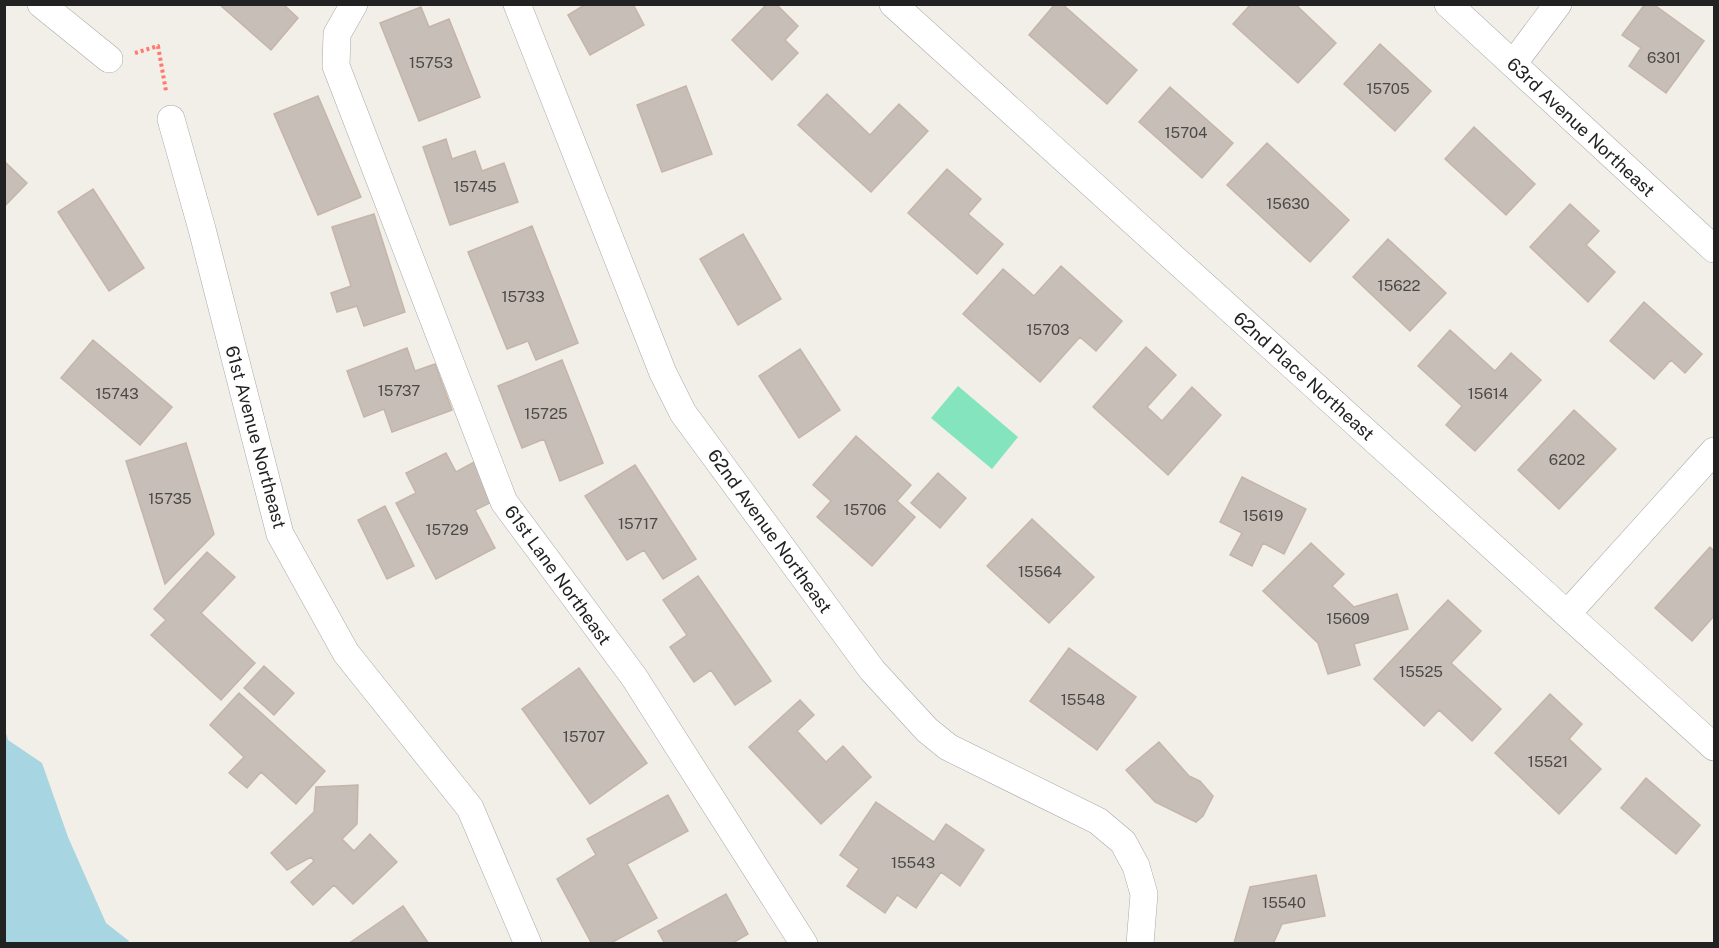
<svg xmlns="http://www.w3.org/2000/svg" width="1719" height="948" font-family="'Public Sans',sans-serif">
<style>
.pitch{fill:#84e4bd}
.water{fill:#a7d5e1}
.building{fill:#c7beb7;stroke:#c5b5a9;stroke-width:1.5}
.lines{fill:none;stroke-linecap:round;stroke-linejoin:round}
.street-casing{stroke:#a9a9a9;stroke-width:28}
.path{stroke:#ff796c;stroke-width:4;stroke-dasharray:3 3;stroke-linecap:butt}
.street{stroke:#fff;stroke-width:27}
.labels{text-anchor:middle;dominant-baseline:central;stroke-width:6;stroke-linejoin:round;paint-order:stroke}
.number-label{font-size:15px;fill:#4b4947}
.street-label{font-size:18px;fill:#222;stroke:#fff}
</style>
<rect width="100%" height="100%" fill="#f2efe8"/>
<path class="pitch" d="M 958,386 L 1018,437 L 992,469 L 931,418 Z"/>
<path class="water" d="M 5,730 L 8,740 L 42,763 L 68,837 L 106,923 L 129,941 L 128,943 L 5,943 Z"/>
<path class="building" d="M 219,4 L 283,4 L 298,18 L 271,50 Z
M 633,4 L 644,25 L 590,55 L 568,15 L 586,4 Z
M 767,4 L 776,4 L 798,26 L 785,40 L 798,53 L 772,80 L 732,40 Z
M 1055,4 L 1062,4 L 1137,70 L 1107,104 L 1029,35 Z
M 1251,4 L 1295,4 L 1336,43 L 1298,83 L 1233,24 Z
M 1645,4 L 1653,4 L 1704,41 L 1666,93 L 1629,66 L 1641,48 L 1622,35 Z
M 421,7 L 429,27 L 449,19 L 480,97 L 419,121 L 380,23 Z
M 1380,44 L 1431,91 L 1395,131 L 1344,84 Z
M 686,86 L 712,154 L 662,172 L 637,105 Z
M 1170,87 L 1233,143 L 1202,178 L 1139,122 Z
M 827,94 L 870,135 L 899,104 L 928,131 L 871,192 L 798,125 Z
M 318,96 L 361,197 L 318,215 L 274,114 Z
M 1474,127 L 1535,184 L 1506,215 L 1445,159 Z
M 446,139 L 452,159 L 475,151 L 482,171 L 504,163 L 518,202 L 450,225 L 423,147 Z
M 1267,143 L 1349,220 L 1310,262 L 1227,185 Z
M 4,161 L 27,183 L 4,207 Z
M 947,169 L 981,199 L 968,214 L 1003,244 L 977,274 L 908,213 Z
M 93,189 L 144,268 L 109,291 L 58,212 Z
M 1570,204 L 1599,231 L 1586,245 L 1615,272 L 1588,302 L 1530,247 Z
M 374,214 L 405,312 L 364,326 L 357,306 L 337,312 L 331,293 L 351,286 L 332,227 Z
M 532,226 L 578,343 L 536,360 L 528,341 L 507,349 L 468,252 Z
M 743,234 L 781,299 L 738,325 L 700,259 Z
M 1388,239 L 1446,293 L 1410,331 L 1353,277 Z
M 1061,266 L 1122,321 L 1096,351 L 1080,337 L 1040,382 L 963,314 L 1003,269 L 1034,296 Z
M 1644,302 L 1702,354 L 1685,373 L 1671,360 L 1654,379 L 1610,341 Z
M 1450,330 L 1495,371 L 1511,353 L 1541,380 L 1475,451 L 1446,425 L 1462,406 L 1418,366 Z
M 93,340 L 172,407 L 140,445 L 61,378 Z
M 1146,347 L 1176,375 L 1147,407 L 1162,421 L 1192,387 L 1221,415 L 1168,475 L 1093,407 Z
M 407,348 L 415,371 L 435,364 L 452,410 L 392,432 L 384,409 L 364,417 L 347,371 Z
M 800,349 L 840,410 L 799,438 L 759,376 Z
M 562,360 L 603,463 L 560,481 L 544,439 L 522,448 L 498,386 Z
M 1574,410 L 1616,449 L 1559,509 L 1518,470 Z
M 856,436 L 911,485 L 897,501 L 915,517 L 872,566 L 817,517 L 831,501 L 813,485 Z
M 186,443 L 214,534 L 165,584 L 126,461 Z
M 446,453 L 456,472 L 476,461 L 496,500 L 475,510 L 495,548 L 436,579 L 396,503 L 416,493 L 406,473 Z
M 635,465 L 696,559 L 663,579 L 644,550 L 627,560 L 585,496 Z
M 938,473 L 966,498 L 940,528 L 911,503 Z
M 1242,477 L 1306,509 L 1284,554 L 1263,543 L 1252,566 L 1230,555 L 1242,533 L 1220,522 Z
M 385,506 L 414,566 L 387,579 L 358,520 Z
M 1032,519 L 1094,577 L 1049,623 L 987,566 Z
M 1311,543 L 1344,574 L 1332,586 L 1354,607 L 1397,594 L 1408,629 L 1354,644 L 1360,665 L 1328,674 L 1318,643 L 1263,591 Z
M 1710,547 L 1714,551 L 1714,616 L 1692,641 L 1655,608 Z
M 207,552 L 235,577 L 201,613 L 255,663 L 221,700 L 151,635 L 166,620 L 154,609 Z
M 698,576 L 771,681 L 735,705 L 711,670 L 694,682 L 670,647 L 687,635 L 663,600 Z
M 1448,600 L 1481,631 L 1451,663 L 1501,709 L 1472,741 L 1439,710 L 1424,726 L 1374,679 Z
M 1069,648 L 1136,697 L 1097,750 L 1030,701 Z
M 264,666 L 294,693 L 274,715 L 244,688 Z
M 579,668 L 647,763 L 590,804 L 522,709 Z
M 239,693 L 325,771 L 296,804 L 261,772 L 247,788 L 229,773 L 244,757 L 210,725 Z
M 1550,694 L 1582,724 L 1569,739 L 1601,769 L 1559,814 L 1495,753 Z
M 800,700 L 814,715 L 797,731 L 826,762 L 843,746 L 871,777 L 821,824 L 749,747 Z
M 1159,742 L 1189,776 L 1200,781 L 1213,796 L 1203,816 L 1196,822 L 1155,802 L 1126,770 Z
M 1646,778 L 1700,825 L 1676,854 L 1621,808 Z
M 358,785 L 357,824 L 342,839 L 354,851 L 370,834 L 397,862 L 353,904 L 334,885 L 313,905 L 291,882 L 314,861 L 311,857 L 287,870 L 271,853 L 314,812 L 316,787 Z
M 668,795 L 688,831 L 627,864 L 657,918 L 609,944 L 592,944 L 557,879 L 596,855 L 587,839 Z
M 876,802 L 934,842 L 946,824 L 984,850 L 960,886 L 941,872 L 916,908 L 897,895 L 885,913 L 847,886 L 859,869 L 840,855 Z
M 1316,875 L 1325,916 L 1282,924 L 1273,944 L 1234,943 L 1250,887 Z
M 726,894 L 748,934 L 731,944 L 665,944 L 658,931 Z
M 403,906 L 429,944 L 348,944 Z"/>
<g class="lines">
<g class="street-casing">
<path id="street" d="M 41,4 L 109,59
M 354,4 L 337,34 L 336,66 L 504,502 L 634,677 L 804,944
M 517,4 L 663,373 L 683,413 L 872,670 L 927,730 L 948,747 L 1098,821 L 1123,842 L 1136,866 L 1144,894 L 1140,944
M 893,4 L 1714,747
M 1448,4 L 1714,249
M 1513,64 L 1558,4
M 171,119 L 202,229 L 280,534 L 346,653 L 470,808 L 528,944
M 1567,614 L 1714,451"/>
</g>
<path class="path" d="M 135,53 L 158,46 L 166,91"/>
<use href="#street" class="street"/>
</g>
<g class="labels">
<g class="number-label">
<text x="1664" y="57">6301</text>
<text x="431" y="62">15753</text>
<text x="1388" y="88">15705</text>
<text x="1186" y="132">15704</text>
<text x="475" y="186">15745</text>
<text x="1288" y="203">15630</text>
<text x="1399" y="285">15622</text>
<text x="523" y="296">15733</text>
<text x="1048" y="329">15703</text>
<text x="399" y="390">15737</text>
<text x="117" y="393">15743</text>
<text x="1488" y="393">15614</text>
<text x="546" y="413">15725</text>
<text x="1567" y="459">6202</text>
<text x="170" y="498">15735</text>
<text x="865" y="509">15706</text>
<text x="1263" y="515">15619</text>
<text x="638" y="523">15717</text>
<text x="447" y="529">15729</text>
<text x="1040" y="571">15564</text>
<text x="1348" y="618">15609</text>
<text x="1421" y="671">15525</text>
<text x="1083" y="699">15548</text>
<text x="584" y="736">15707</text>
<text x="1548" y="761">15521</text>
<text x="913" y="862">15543</text>
<text x="1284" y="902">15540</text>
</g>
<g class="street-label">
<text transform="translate(1581 127) rotate(43)">63rd Avenue Northeast</text>
<text transform="translate(1304 376) rotate(42)">62nd Place Northeast</text>
<text transform="translate(256 437) rotate(75)">61st Avenue Northeast</text>
<text transform="translate(770 531) rotate(54)">62nd Avenue Northeast</text>
<text transform="translate(558 575) rotate(54)">61st Lane Northeast</text>
</g>
</g>
<rect width="1719" height="948" fill="none" stroke="#222222" stroke-width="12"/>
</svg>
